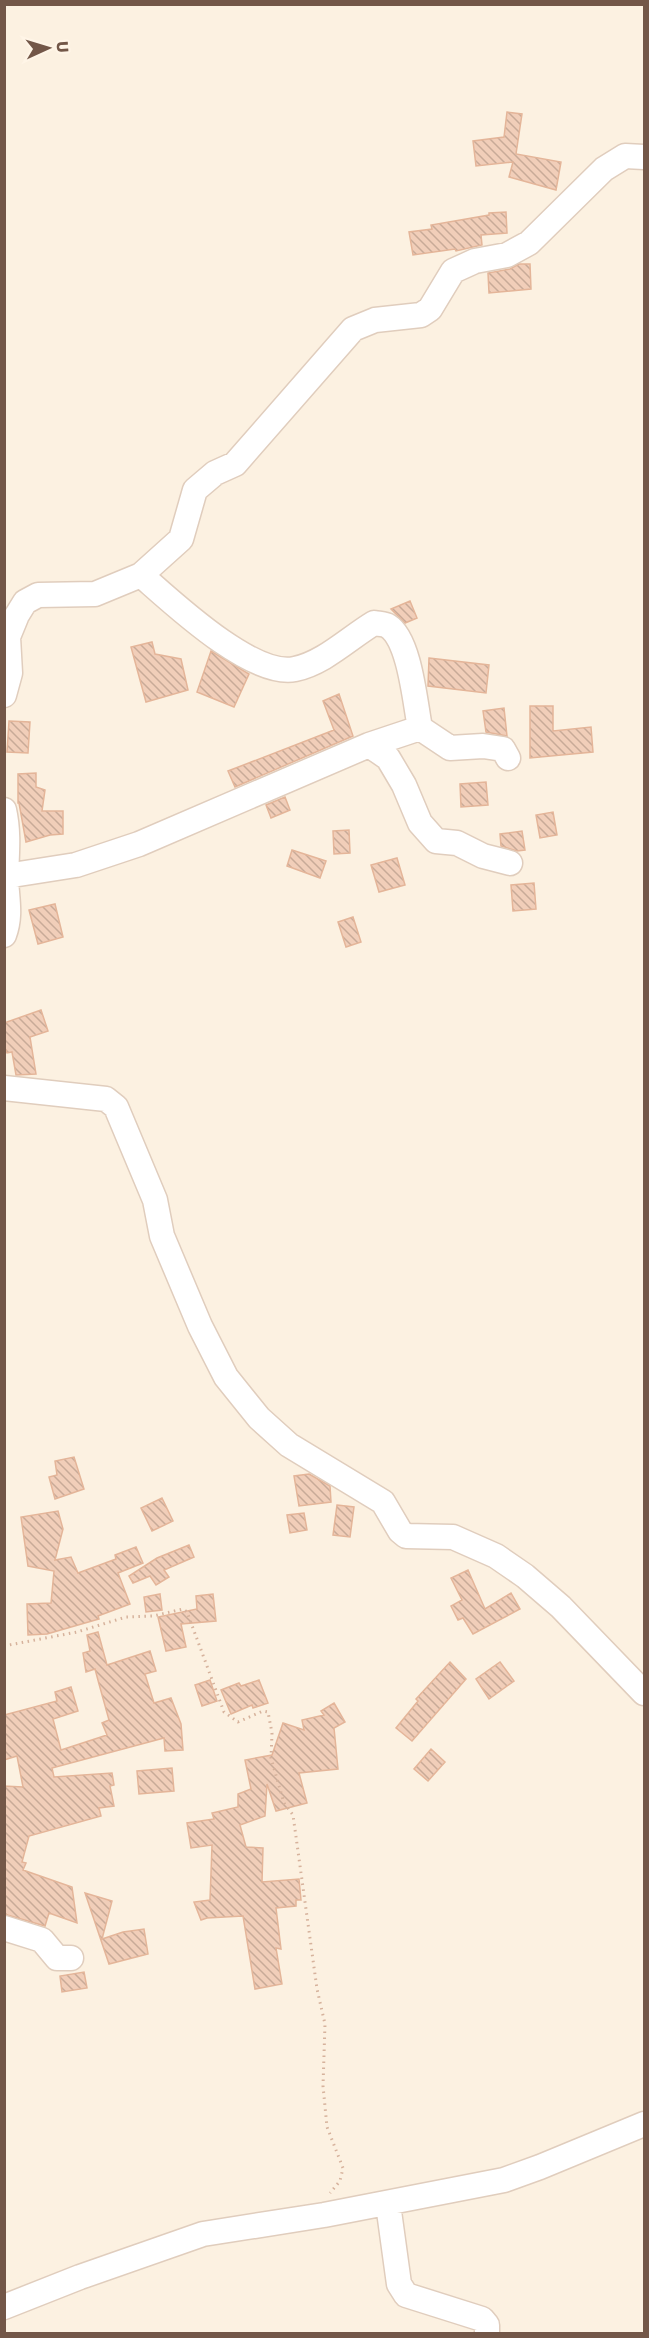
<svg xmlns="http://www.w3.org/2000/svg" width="649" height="2338" font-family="Rubik,sans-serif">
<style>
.building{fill:url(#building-back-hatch);stroke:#e4b599;stroke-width:1.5}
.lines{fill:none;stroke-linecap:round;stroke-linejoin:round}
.minor-casing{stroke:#e0cdbd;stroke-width:27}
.path{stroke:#d6b29c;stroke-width:3;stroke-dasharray:1.5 4.5;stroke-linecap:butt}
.minor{stroke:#fff;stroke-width:24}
</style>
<defs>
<pattern id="building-back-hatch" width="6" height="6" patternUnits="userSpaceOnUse" patternTransform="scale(1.5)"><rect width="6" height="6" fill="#f1ceb9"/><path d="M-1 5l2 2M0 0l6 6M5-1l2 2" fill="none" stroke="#c8aa98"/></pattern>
</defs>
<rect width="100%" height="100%" fill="#fcf1e1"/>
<path class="building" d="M 507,112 L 522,114 L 516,154 L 561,162 L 556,190 L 509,177 L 513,162 L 476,166 L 473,141 L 504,137 Z
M 506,212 L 507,233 L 481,235 L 482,245 L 456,251 L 455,249 L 413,255 L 409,232 L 432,229 L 431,225 L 489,215 L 489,213 Z
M 519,264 L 530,264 L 531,289 L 489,293 L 488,273 L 510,269 Z
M 410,601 L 417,618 L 405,623 L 391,609 Z
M 152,642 L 155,654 L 181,659 L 188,690 L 146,702 L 131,647 Z
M 211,651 L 249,674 L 234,707 L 197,692 Z
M 429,658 L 489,665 L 486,693 L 428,686 Z
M 339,694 L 353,736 L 235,787 L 228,771 L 334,730 L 323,701 Z
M 530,706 L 553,706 L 553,731 L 591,727 L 593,752 L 530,758 Z
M 504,708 L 507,736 L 486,732 L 483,711 Z
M 9,721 L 30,722 L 28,753 L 7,752 Z
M 36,773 L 36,787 L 45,790 L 42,811 L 63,811 L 63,834 L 50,835 L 26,842 L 19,803 L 18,803 L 18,774 Z
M 486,782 L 488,805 L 461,807 L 460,784 Z
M 285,797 L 290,810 L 271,818 L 266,805 Z
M 553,812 L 557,835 L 540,838 L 536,815 Z
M 349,830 L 350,853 L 334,854 L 333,831 Z
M 522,831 L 525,850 L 517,851 L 501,846 L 500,834 Z
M 292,850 L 326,861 L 320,878 L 287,866 Z
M 397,858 L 405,885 L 379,892 L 371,865 Z
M 534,883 L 536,909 L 513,911 L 511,885 Z
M 55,904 L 63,937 L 38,944 L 29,910 Z
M 353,917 L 361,942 L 346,947 L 338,922 Z
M 41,1010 L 48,1031 L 30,1037 L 36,1074 L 16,1075 L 12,1052 L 7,1053 L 4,1045 L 4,1023 Z
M 74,1457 L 84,1489 L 55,1499 L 49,1477 L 57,1475 L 55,1461 Z
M 309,1474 L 330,1486 L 331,1502 L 299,1506 L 294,1476 Z
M 162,1498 L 173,1521 L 152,1531 L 141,1508 Z
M 337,1505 L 354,1507 L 350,1537 L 333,1535 Z
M 58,1511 L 63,1529 L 55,1560 L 71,1557 L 78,1573 L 116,1559 L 115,1555 L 136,1547 L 143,1563 L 118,1573 L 130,1604 L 98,1616 L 99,1619 L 47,1634 L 28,1635 L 27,1604 L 51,1603 L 54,1571 L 28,1566 L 21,1517 Z
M 304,1513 L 307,1530 L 290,1533 L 287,1515 Z
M 189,1545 L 194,1557 L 164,1570 L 169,1577 L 156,1585 L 150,1576 L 133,1583 L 129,1576 L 157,1558 Z
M 468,1570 L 485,1609 L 511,1593 L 520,1609 L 473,1634 L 463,1618 L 458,1620 L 451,1606 L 462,1600 L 451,1578 Z
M 160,1594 L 162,1610 L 146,1612 L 144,1597 Z
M 213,1594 L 216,1621 L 181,1624 L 186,1647 L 166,1651 L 158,1617 L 197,1609 L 196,1596 Z
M 98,1632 L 107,1665 L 150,1651 L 156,1671 L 145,1674 L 154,1703 L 171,1698 L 181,1724 L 183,1750 L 165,1751 L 164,1738 L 52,1768 L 54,1777 L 112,1773 L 114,1785 L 110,1786 L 114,1806 L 99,1808 L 101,1816 L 29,1836 L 22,1862 L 26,1863 L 23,1870 L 72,1887 L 77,1923 L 49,1913 L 45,1926 L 4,1914 L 4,1786 L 23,1787 L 17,1756 L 4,1760 L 4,1715 L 57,1701 L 55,1692 L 71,1687 L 78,1711 L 53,1719 L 61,1750 L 107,1735 L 102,1723 L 109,1720 L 99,1684 L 95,1669 L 86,1672 L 83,1653 L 90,1651 L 87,1635 Z
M 450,1662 L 466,1679 L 412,1741 L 396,1728 L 418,1701 L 416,1699 Z
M 500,1662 L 514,1681 L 489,1699 L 476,1679 Z
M 210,1680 L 217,1701 L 202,1706 L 195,1685 Z
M 259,1680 L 268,1703 L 253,1708 L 252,1705 L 231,1714 L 221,1690 L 239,1683 L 241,1686 Z
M 334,1703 L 345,1722 L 334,1728 L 338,1769 L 299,1773 L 307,1803 L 276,1811 L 267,1784 L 265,1816 L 240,1825 L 246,1847 L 263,1848 L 262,1882 L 299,1879 L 301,1900 L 296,1900 L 296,1906 L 276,1908 L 281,1949 L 276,1948 L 282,1984 L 255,1989 L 243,1916 L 207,1918 L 201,1920 L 194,1902 L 210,1900 L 212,1845 L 191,1848 L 187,1823 L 214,1819 L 212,1813 L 238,1807 L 238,1794 L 251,1789 L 245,1760 L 272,1755 L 283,1723 L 304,1730 L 302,1720 L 324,1715 L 321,1711 Z
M 431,1749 L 445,1762 L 428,1781 L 414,1769 Z
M 172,1768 L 174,1791 L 139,1794 L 137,1771 Z
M 85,1893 L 112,1901 L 102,1939 L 123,1932 L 144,1929 L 148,1954 L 109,1964 Z
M 84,1972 L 87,1988 L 62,1992 L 60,1976 Z"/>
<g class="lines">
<g class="minor-casing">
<path id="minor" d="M 141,575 C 172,602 252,678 295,669 C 324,663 349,638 374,623 C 379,624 385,624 388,626 C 410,640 415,703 420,728 L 450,748 L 483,746 L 503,749 L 508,758
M 4,695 L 10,673 L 8,637 L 17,615 L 25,602 L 38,595 L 95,594 L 141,575 L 181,539 L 195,490 L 215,473 L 235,464 L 353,329 L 375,320 L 421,315 L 430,309 L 453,271 L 475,261 L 507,255 L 529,243 L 604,169 L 625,156 L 644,157
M 369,745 L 388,758 L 404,785 L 420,823 L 436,841 L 457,843 L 483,856 L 510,863
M 4,810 C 9,832 7,852 6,875 C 6,896 12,914 4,935
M 6,876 L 76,865 L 139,844 L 369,745 L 420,728
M 4,1088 L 106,1099 L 116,1107 L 155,1200 L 162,1236 L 200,1326 L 226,1377 L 259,1418 L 289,1445 L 383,1502 L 400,1531 L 406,1536 L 453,1537 L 496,1556 L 525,1576 L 561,1607 L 644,1693
M 4,1928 L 42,1940 L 57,1958 L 71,1958
M 388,2204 L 399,2284 L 406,2295 L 482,2319 L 487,2325 L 487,2334
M 4,2307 L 80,2277 L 203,2234 L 324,2215 L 504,2180 L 540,2167 L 644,2124"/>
</g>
<path class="path" d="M 4,1646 L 77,1632 L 126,1617 L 153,1616 L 183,1609 L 187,1612 L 224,1712 L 238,1722 L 263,1711 L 268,1712 L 272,1733 L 271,1758 L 284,1803 L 293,1815 L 317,1989 L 325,2024 L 323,2086 L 327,2127 L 343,2168 L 340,2181 L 330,2193"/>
<use href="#minor" class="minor"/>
</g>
<rect width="649" height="2338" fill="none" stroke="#735748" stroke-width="12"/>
<g transform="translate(48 48) rotate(86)" stroke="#fff5e7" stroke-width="4.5" paint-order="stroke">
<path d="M0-4.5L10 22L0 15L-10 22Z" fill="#735748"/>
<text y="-9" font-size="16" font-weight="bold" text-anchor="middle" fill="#735748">U</text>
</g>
</svg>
